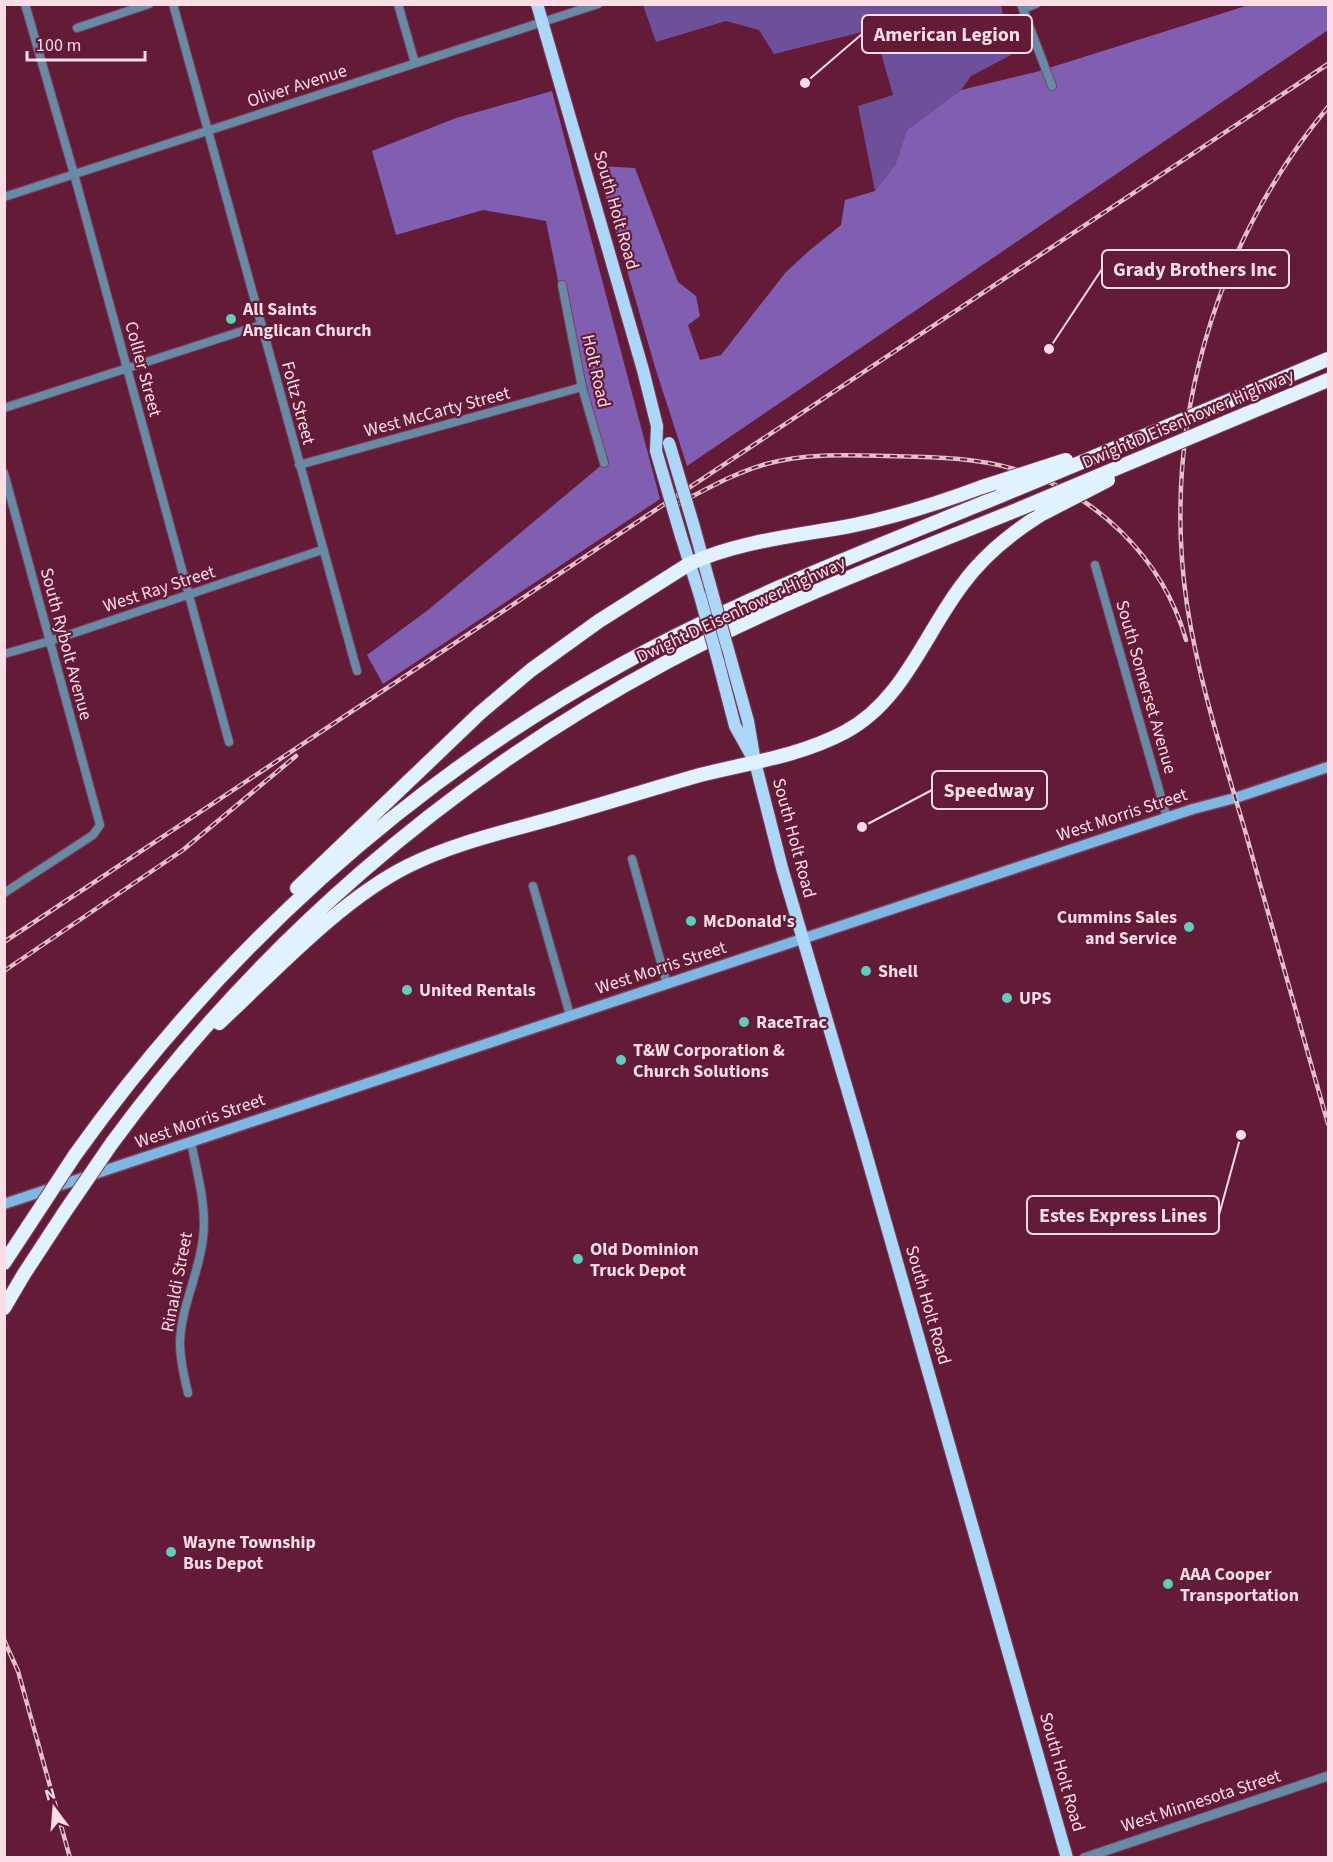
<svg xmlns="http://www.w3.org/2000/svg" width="1333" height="1862" font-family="'Source Sans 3',sans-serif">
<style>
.green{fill:#6d5099}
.forest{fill:#805fb2}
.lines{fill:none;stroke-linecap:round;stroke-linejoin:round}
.minor-casing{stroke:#7f3e57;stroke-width:10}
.tertiary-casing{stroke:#7f3e57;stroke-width:11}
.secondary-casing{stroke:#7f3e57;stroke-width:13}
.primary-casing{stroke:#7f3e57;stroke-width:14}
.motorway-casing{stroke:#7f3e57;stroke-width:16}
.minor{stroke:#668ba6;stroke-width:8}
.tertiary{stroke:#668ba6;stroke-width:9}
.secondary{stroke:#7cb8e3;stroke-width:10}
.primary{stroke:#abd8f9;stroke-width:12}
.motorway{stroke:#e0f1ff;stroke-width:14}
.rail-casing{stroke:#e2bfca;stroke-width:4.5}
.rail{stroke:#641b38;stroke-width:2;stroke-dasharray:7;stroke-linecap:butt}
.primary-bridge-casing{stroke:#7f3e57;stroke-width:14;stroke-linecap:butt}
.motorway-bridge-casing{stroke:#7f3e57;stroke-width:16;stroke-linecap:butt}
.primary-bridge{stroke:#abd8f9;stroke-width:12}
.motorway-bridge{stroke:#e0f1ff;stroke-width:14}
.poi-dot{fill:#5ccebb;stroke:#641b38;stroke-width:2}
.labels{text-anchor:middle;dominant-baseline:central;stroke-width:4.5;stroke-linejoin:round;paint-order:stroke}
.street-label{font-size:18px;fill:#fadde5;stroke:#641b38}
.poi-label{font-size:18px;font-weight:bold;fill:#fadde5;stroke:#641b38;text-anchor:start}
.leader{fill:none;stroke:#fadde5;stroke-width:2}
.callout-dot{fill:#fadde5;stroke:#641b38;stroke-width:2}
.callout{fill:#641b38;stroke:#fadde5;stroke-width:2}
.callout-label{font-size:20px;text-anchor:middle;font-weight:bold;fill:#fadde5}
</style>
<rect width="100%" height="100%" fill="#641b38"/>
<path class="green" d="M 643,5 L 1001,5 L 1011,55 L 971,76 L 961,90 L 907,130 L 895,165 L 875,191 L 858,106 L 893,95 L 874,29 L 774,54 L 759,30 L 726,21 L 656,42 Z"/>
<path class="forest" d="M 1249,5 L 1328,5 L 1328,30 L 687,466 L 655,367 L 597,166 L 635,168 L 678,282 L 696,296 L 700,316 L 688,325 L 700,360 L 721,355 L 786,272 L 810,250 L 841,225 L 845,200 L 875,191 L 895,165 L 907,130 L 961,90 L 1036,72 Z
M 552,91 L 660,499 L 383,684 L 367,655 L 428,610 L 604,463 L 579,384 L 546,221 L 483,210 L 396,235 L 372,151 L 456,118 Z"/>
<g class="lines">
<g class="minor-casing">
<path id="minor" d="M 25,4 L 74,174 L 229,742
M 173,4 L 357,671
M 398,4 L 415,63
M 1021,4 L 1052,86
M 1023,9 L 1036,4
M 77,28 L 149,4
M 4,197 L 598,4
M 562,285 L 582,387 L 604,463
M 4,408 L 261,325
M 299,465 L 582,387
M 4,473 L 100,825 L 93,835 L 4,893
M 1095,565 L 1167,818
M 4,654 L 50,641 L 322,550
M 632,859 L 667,984
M 533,886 L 570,1015
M 188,1393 C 184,1377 180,1359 180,1342 C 181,1307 199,1274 203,1238 C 207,1206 197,1173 191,1142"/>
</g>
<g class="tertiary-casing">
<path id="tertiary" d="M 1084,1858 L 1328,1776"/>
</g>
<g class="secondary-casing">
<path id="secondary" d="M 4,1204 L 1193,809 L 1235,798 L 1328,767"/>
</g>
<g class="primary-casing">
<path id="primary" d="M 537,4 L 643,370 L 657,426 L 656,451
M 694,527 L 710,585
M 681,536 L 700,596
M 727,646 L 748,721 L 755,762 L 782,868 L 863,1143 L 1067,1858
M 718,661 L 735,726 L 750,753"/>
</g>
<g class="motorway-casing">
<path id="motorway" d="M 1250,392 L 1328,359
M 1246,414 L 1328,380
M 297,888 L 480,713 L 531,670 L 599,621 L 689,564 C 739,541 796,536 850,526 C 895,517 939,503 982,487
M 219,1023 C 275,971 340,900 408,866 C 456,842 509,831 561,816 C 607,803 654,788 700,775 C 748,763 800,756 845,732 C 903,701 924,635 962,585 C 983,556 1010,534 1040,515
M 112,1143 C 258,944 448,779 665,663 C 780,601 904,556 1024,507
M 75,1155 C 220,952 405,783 624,663 C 744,597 873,548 1000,496
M 4,1263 L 29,1225
M 4,1308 L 24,1274 L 64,1213"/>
</g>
<use href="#minor" class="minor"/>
<use href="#tertiary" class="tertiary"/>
<use href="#secondary" class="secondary"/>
<use href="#primary" class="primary"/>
<use href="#motorway" class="motorway"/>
<g class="rail-casing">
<path id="rail" d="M 1328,107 C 1214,245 1161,428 1187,605 C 1199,683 1224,759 1246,834 C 1273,931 1301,1028 1328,1124
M 676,505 C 705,490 734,473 766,464 C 806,453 847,455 888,456 C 930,457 973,457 1014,469 C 1096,493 1163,558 1186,640
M 4,942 L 1328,64
M 4,971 L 183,850 L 296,756
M 4,1640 L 18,1671 L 70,1858"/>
</g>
<use href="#rail" class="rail"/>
<g class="primary-bridge-casing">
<path id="primary-bridge" d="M 669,443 L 694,527
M 656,451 L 681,536
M 710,585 L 727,646
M 700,596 L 718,661"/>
</g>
<g class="motorway-bridge-casing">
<path id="motorway-bridge" d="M 982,487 L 1066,460
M 1000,496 L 1250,392
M 1024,507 L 1246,414
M 1040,515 L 1108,480
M 64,1213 L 112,1143
M 29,1225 L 75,1155"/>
</g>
<use href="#primary-bridge" class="primary-bridge"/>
<use href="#motorway-bridge" class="motorway-bridge"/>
</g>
<g class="poi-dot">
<circle cx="231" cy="319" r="6"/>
<circle cx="691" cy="921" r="6"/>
<circle cx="1189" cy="927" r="6"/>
<circle cx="866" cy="971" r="6"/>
<circle cx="407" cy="990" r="6"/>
<circle cx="1007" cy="998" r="6"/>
<circle cx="744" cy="1022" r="6"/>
<circle cx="621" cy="1060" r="6"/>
<circle cx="578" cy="1259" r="6"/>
<circle cx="171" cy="1552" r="6"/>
<circle cx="1168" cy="1584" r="6"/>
</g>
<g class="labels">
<g class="street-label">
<text transform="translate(297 86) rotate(-18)">Oliver Avenue</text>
<text transform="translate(616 210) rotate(74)">South Holt Road</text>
<text transform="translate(143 369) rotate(75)">Collier Street</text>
<text transform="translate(596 371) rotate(77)">Holt Road</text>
<text transform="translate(298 403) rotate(75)">Foltz Street</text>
<text transform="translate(437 412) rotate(-15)">West McCarty Street</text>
<text transform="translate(1188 419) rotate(-23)">Dwight D Eisenhower Highway</text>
<text transform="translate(159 589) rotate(-18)">West Ray Street</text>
<text transform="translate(741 610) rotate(-25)">Dwight D Eisenhower Highway</text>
<text transform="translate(66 644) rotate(75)">South Rybolt Avenue</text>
<text transform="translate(1146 687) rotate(74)">South Somerset Avenue</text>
<text transform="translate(1122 815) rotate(-18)">West Morris Street</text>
<text transform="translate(794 838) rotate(75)">South Holt Road</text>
<text transform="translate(661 968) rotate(-18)">West Morris Street</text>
<text transform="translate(200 1121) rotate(-19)">West Morris Street</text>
<text transform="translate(177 1282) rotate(-79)">Rinaldi Street</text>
<text transform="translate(928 1305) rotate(74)">South Holt Road</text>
<text transform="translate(1062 1772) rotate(74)">South Holt Road</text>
<text transform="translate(1201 1801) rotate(-18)">West Minnesota Street</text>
</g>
<g class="poi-label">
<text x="243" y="309">All Saints<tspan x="243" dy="21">Anglican Church</tspan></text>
<text x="1177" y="917" text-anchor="end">Cummins Sales<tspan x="1177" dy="21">and Service</tspan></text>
<text x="703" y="921">McDonald's</text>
<text x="878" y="971">Shell</text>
<text x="419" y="990">United Rentals</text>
<text x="1019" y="998">UPS</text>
<text x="756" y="1022">RaceTrac</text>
<text x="633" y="1050">T&amp;W Corporation &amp;<tspan x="633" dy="21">Church Solutions</tspan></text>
<text x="590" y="1249">Old Dominion<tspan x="590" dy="21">Truck Depot</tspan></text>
<text x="183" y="1542">Wayne Township<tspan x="183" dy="21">Bus Depot</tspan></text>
<text x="1180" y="1574">AAA Cooper<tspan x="1180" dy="21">Transportation</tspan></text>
</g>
</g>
<path class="leader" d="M805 83L862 34M1049 349L1102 269M862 827L932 790M1241 1135L1219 1215"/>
<g class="callout-dot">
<circle cx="805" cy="83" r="6"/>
<circle cx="1049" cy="349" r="6"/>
<circle cx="862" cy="827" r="6"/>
<circle cx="1241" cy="1135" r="6"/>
</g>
<g class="callout">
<rect x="862" y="15" width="170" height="38" rx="6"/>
<rect x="1102" y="250" width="187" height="38" rx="6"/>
<rect x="932" y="771" width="115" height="38" rx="6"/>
<rect x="1027" y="1196" width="192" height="38" rx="6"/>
</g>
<g class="callout-label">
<text x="947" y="41">American Legion</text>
<text x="1195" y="276">Grady Brothers Inc</text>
<text x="989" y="797">Speedway</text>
<text x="1123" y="1222">Estes Express Lines</text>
</g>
<rect width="1333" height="1862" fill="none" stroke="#fadde5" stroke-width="12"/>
<g transform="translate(54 1808) rotate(344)" stroke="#641b38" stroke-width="4.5" paint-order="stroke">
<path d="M0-4.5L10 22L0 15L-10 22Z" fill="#fadde5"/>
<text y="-9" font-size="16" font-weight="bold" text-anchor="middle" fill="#fadde5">N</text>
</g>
<path d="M27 51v9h118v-9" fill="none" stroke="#fadde5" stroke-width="3"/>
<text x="36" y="51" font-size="18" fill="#fadde5" stroke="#641b38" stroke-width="4.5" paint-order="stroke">100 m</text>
</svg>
